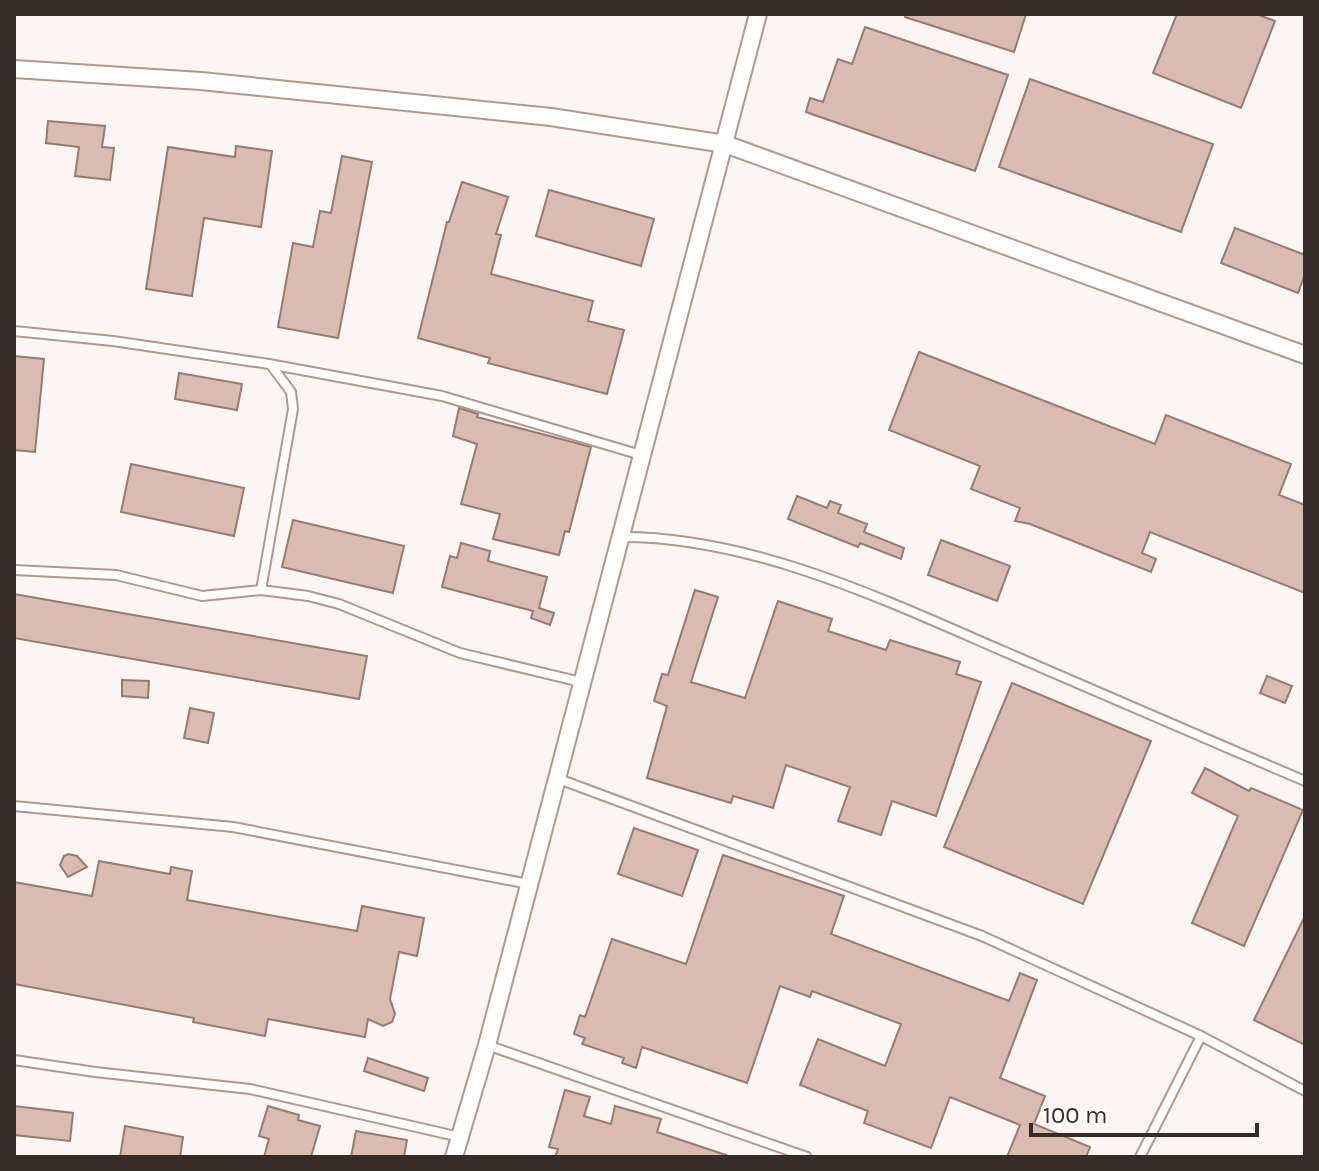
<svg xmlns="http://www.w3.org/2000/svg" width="1319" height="1171" font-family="Karla,sans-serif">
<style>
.building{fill:#dabbb0;stroke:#977b71;stroke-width:2}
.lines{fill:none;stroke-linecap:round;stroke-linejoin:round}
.lane-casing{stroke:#b4978c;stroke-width:12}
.street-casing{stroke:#b4978c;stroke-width:20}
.lane{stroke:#fff;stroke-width:8}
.street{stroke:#fff;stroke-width:16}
</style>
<rect width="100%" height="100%" fill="#fbf5f3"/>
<path class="building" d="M 906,14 L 1026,14 L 1014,52 L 905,17 Z
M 1177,14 L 1256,14 L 1275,21 L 1241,108 L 1153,73 Z
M 865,27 L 1008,75 L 975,171 L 806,112 L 810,98 L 823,102 L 838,59 L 852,64 Z
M 1030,79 L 1213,144 L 1181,232 L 999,167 Z
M 48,121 L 105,126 L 102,147 L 114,148 L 110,180 L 75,176 L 79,147 L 46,143 Z
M 236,146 L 272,151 L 261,227 L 204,218 L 192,296 L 146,289 L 168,147 L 235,157 Z
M 342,156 L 372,162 L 338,338 L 278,327 L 293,243 L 313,247 L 320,211 L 331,213 Z
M 462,182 L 508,197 L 496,234 L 501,235 L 491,274 L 593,301 L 588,321 L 624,330 L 607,394 L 488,363 L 490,358 L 418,338 L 447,222 L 449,222 Z
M 549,190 L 654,219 L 641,266 L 536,236 Z
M 1235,228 L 1305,255 L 1305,274 L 1298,293 L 1221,263 Z
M 919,352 L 1155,444 L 1166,415 L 1291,464 L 1279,495 L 1305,505 L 1305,593 L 1150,532 L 1142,553 L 1156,559 L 1151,572 L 1030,524 L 1015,521 L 1020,508 L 971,489 L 980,466 L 889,430 Z
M 14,356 L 44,359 L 35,452 L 14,450 Z
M 179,373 L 242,384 L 237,410 L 175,399 Z
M 459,408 L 478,414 L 477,417 L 591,447 L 569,532 L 565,531 L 559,555 L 493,539 L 500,514 L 461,504 L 477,444 L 453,436 Z
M 131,464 L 244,488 L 234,536 L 121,512 Z
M 797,496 L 827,508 L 830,501 L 841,505 L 838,513 L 867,524 L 864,532 L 904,548 L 901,559 L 860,543 L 858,547 L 788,519 Z
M 293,520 L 404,546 L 393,593 L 282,567 Z
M 941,540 L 1010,566 L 997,601 L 928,575 Z
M 461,543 L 490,551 L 488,561 L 547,577 L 539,608 L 554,613 L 550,625 L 531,618 L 533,611 L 442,587 L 450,556 L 457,558 Z
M 695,590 L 718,597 L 691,682 L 745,698 L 778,601 L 832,619 L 828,631 L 886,650 L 890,640 L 960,662 L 956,674 L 981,682 L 936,816 L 892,801 L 881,835 L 838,821 L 850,787 L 786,765 L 773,808 L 733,796 L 731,803 L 647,778 L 667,706 L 654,701 L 662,674 L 668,675 Z
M 14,594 L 367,656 L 359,699 L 14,638 Z
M 1267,676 L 1292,686 L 1285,703 L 1260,693 Z
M 122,680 L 149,681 L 148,698 L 122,696 Z
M 1012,683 L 1151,741 L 1083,904 L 944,847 Z
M 190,708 L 214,713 L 208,743 L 184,738 Z
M 1205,768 L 1249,791 L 1251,788 L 1303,810 L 1244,946 L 1192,923 L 1238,816 L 1192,793 Z
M 634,828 L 698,850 L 682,896 L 618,874 Z
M 68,854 L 77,856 L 87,867 L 68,877 L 60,865 L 64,856 Z
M 723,855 L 844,896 L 831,934 L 1009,1001 L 1020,973 L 1037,980 L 1000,1078 L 1045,1096 L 1034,1124 L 1090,1147 L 1086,1157 L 1007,1157 L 1020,1125 L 950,1097 L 931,1148 L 864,1123 L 868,1111 L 800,1085 L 818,1039 L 885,1066 L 901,1024 L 812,991 L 810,997 L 780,986 L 747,1083 L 642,1047 L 636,1068 L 622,1063 L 624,1058 L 582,1044 L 585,1038 L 574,1034 L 580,1015 L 585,1017 L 612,939 L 686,964 Z
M 99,861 L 170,874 L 171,867 L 192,871 L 187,900 L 357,931 L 362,906 L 424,918 L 417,956 L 399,952 L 390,999 L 395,1014 L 392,1022 L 383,1026 L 368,1019 L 365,1037 L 268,1019 L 265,1036 L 193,1022 L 194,1018 L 14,984 L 14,882 L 92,896 Z
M 1305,916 L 1305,1045 L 1254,1020 Z
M 368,1058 L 428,1078 L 424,1091 L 364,1071 Z
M 565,1090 L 590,1097 L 584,1116 L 611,1124 L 615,1106 L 661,1119 L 657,1132 L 726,1155 L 726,1157 L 555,1157 L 558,1149 L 549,1147 Z
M 14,1106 L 73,1113 L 70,1141 L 14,1135 Z
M 268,1106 L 299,1115 L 298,1120 L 320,1126 L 311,1157 L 264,1157 L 269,1139 L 259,1136 Z
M 125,1126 L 183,1137 L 180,1157 L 120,1157 Z
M 356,1131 L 407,1140 L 404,1157 L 351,1157 Z"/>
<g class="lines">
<g class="lane-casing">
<path id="lane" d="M 14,331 L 113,341 L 269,364 L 442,396 L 641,455
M 620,537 C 751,536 885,600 1003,651 C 1103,694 1204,738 1305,781
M 14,570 L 116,575 L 202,596 L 261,590 L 308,596 L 339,604 L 460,653 L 581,682
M 261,590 L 293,409 L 291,392 L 271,365
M 556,778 L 982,936 L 1201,1036 L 1305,1091
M 14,806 L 233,827 L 529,884
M 487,1045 L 807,1157
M 14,1060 L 95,1072 L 250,1089 L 460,1137
M 1140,1157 L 1201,1036"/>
</g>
<g class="street-casing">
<path id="street" d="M 14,69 L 201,81 L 551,117 L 725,144 L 1305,355
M 454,1157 L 487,1045 L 758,14"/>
</g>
<use href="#lane" class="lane"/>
<use href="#street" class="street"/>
</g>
<rect width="1319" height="1171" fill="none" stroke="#382c28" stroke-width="32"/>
<path d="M1031 1123v12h226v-12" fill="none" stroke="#382c28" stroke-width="4"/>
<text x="1043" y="1123" font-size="24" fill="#382c28" stroke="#ffffff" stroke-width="6" paint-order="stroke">100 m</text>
</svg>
